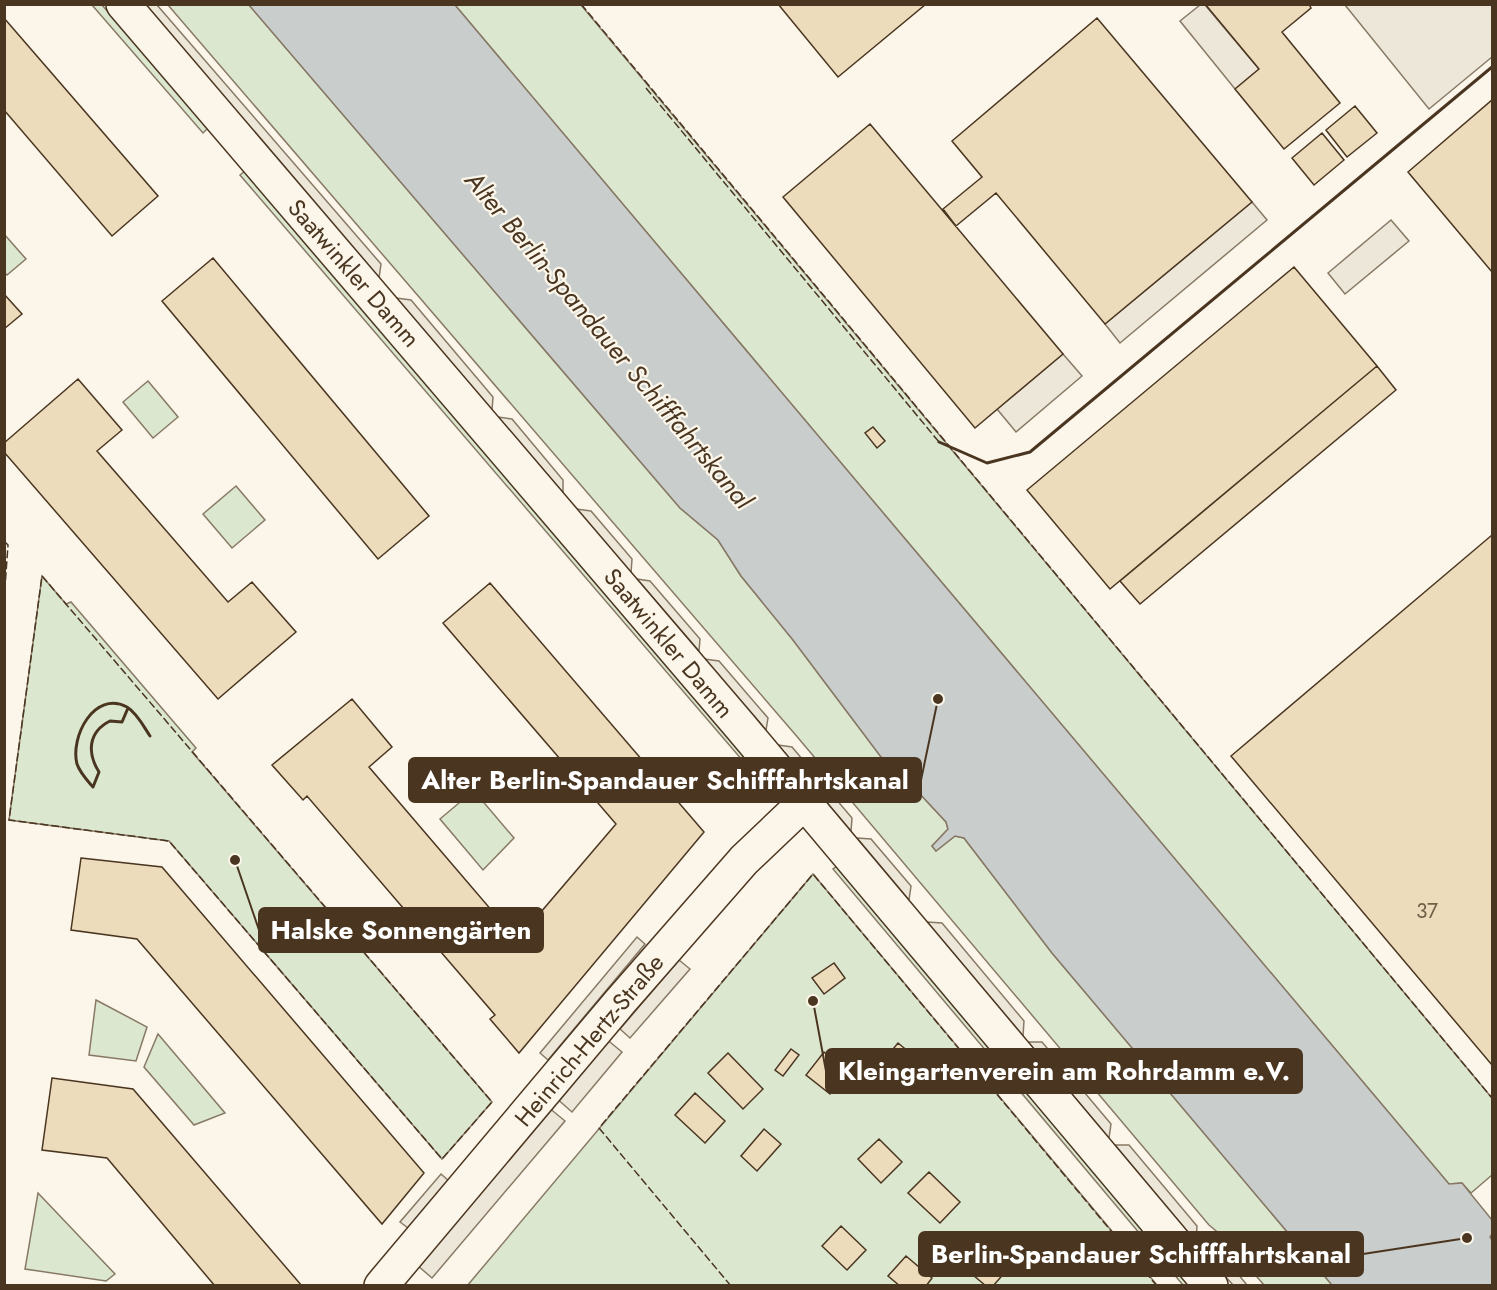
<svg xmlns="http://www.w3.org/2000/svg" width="1497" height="1290" font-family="Jost,sans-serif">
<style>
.green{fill:#dce7d0;stroke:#887966;stroke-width:1.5}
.parking{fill:#ede7d9;stroke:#887966;stroke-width:1.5}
.water{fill:#c9cecd;stroke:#887966;stroke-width:1.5}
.building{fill:#ecdcbc;stroke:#4a3520;stroke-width:1.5}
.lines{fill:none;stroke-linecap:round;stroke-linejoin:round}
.minor-casing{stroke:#4a3520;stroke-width:36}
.major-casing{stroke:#4a3520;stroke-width:36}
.minor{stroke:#fbf6e9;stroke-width:33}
.major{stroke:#fbf6e9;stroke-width:33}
.fence{stroke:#4a3520;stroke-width:1.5;stroke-dasharray:8 3;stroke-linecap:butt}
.wall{stroke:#4a3520;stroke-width:3}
.labels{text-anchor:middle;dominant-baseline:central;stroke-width:4.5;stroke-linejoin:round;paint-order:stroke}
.number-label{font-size:21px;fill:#725f47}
.street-label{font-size:24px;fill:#4a3520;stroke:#fbf6e9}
.water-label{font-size:26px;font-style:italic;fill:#4a3520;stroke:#fbf6e9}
.leader{fill:none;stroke:#4a3520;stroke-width:2}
.callout-dot{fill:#4a3520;stroke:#fbf6e9;stroke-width:2}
.callout{fill:#4a3520;stroke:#4a3520;stroke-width:2}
.callout-label{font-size:26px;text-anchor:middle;font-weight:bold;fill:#fff}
</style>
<rect width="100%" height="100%" fill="#fbf6e9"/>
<path class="green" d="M 92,5 L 102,5 L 208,128 L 203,133 Z
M 168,5 L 249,5 L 680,508 L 718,540 L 741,576 L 793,640 L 881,757 L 892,764 L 946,822 L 948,829 L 932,846 L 936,851 L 955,836 L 964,838 L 1052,953 L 1332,1285 L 1264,1285 L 1221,1235 L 1209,1225 L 794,733 Z
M 455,5 L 581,5 L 1492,1098 L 1492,1175 L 1471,1193 L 1462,1183 L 1449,1184 Z
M 245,171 L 746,756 L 743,761 L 240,175 Z
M 4,234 L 26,259 L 7,275 L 5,273 Z
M 148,381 L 178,417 L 153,438 L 123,402 Z
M 236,486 L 265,520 L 232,548 L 203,514 Z
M 42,576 L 66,604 L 71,602 L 196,748 L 192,752 L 492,1102 L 442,1159 L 169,841 L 9,820 Z
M 452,765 L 514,838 L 483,870 L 440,819 L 459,803 L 439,777 Z
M 839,865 L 1192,1285 L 1183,1285 L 833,869 Z
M 813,874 L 1157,1285 L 467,1286 Z
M 96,1000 L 147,1027 L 136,1061 L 89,1055 Z
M 158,1034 L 225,1113 L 194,1125 L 144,1067 Z
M 38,1193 L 115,1274 L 106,1281 L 25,1269 Z"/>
<path class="parking" d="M 143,5 L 157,5 L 381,264 L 379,278 Z
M 1200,5 L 1205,5 L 1259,69 L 1235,89 L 1180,21 Z
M 1345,5 L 1492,5 L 1492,57 L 1429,109 Z
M 1252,202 L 1267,220 L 1120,343 L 1105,324 Z
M 1391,220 L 1409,241 L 1345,294 L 1328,273 Z
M 396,298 L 411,300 L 493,397 L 492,410 Z
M 1063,354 L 1082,376 L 1016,432 L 997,409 Z
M 498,417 L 512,419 L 563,480 L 563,493 Z
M 576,509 L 591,511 L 632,559 L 631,573 Z
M 637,579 L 650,581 L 700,639 L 699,651 Z
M 704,659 L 719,661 L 768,718 L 766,730 Z
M 778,745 L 792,747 L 852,818 L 851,831 Z
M 857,838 L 871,839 L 911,886 L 909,900 Z
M 927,922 L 942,923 L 1024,1021 L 1023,1036 Z
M 637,937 L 645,944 L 548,1060 L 540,1053 Z
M 679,960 L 690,969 L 630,1038 L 620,1029 Z
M 605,1038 L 622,1052 L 572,1112 L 555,1097 Z
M 1028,1042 L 1042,1042 L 1111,1124 L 1109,1138 Z
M 548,1107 L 565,1121 L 432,1278 L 417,1265 Z
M 1115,1145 L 1129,1145 L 1197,1226 L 1196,1242 Z
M 441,1174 L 449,1181 L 408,1228 L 400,1222 Z
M 1203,1251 L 1219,1251 L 1247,1285 L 1233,1285 Z"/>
<path class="water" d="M 249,5 L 455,5 L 1449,1184 L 1462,1183 L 1492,1220 L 1492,1234 L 1490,1237 L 1492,1240 L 1492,1285 L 1332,1285 L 1052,953 L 964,838 L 955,836 L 936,851 L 932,846 L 948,829 L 946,822 L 892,764 L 881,757 L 793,640 L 741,576 L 718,540 L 680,508 Z"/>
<path class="building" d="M 778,4 L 926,4 L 838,77 Z
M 1205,4 L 1309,4 L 1311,8 L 1282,32 L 1340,103 L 1284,149 L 1235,89 L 1259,69 Z
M 4,18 L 158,196 L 112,236 L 4,110 Z
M 1097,18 L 1252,202 L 1105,324 L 996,193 L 956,226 L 943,209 L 982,177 L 952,141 Z
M 1492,100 L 1492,272 L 1408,172 Z
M 1355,106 L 1377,133 L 1347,157 L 1326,130 Z
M 870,124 L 1063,354 L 975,428 L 783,197 Z
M 1322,133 L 1344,160 L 1314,185 L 1292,158 Z
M 213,258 L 429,516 L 378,559 L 162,301 Z
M 1294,267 L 1377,366 L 1110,589 L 1027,490 Z
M 4,294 L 22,314 L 4,329 Z
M 1377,366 L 1396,390 L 1140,604 L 1120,581 Z
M 78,379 L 122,430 L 97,451 L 228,602 L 252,582 L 296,632 L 218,699 L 4,452 L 4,443 Z
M 873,427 L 885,441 L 877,448 L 865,433 Z
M 1492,535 L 1492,1065 L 1231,756 Z
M 490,583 L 704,832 L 519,1053 L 490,1019 L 495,1015 L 307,796 L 303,800 L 272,765 L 352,699 L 392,747 L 369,767 L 517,940 L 616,824 L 443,623 Z
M 81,858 L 162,867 L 424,1173 L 382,1224 L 137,939 L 71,930 Z
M 834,963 L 845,978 L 824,994 L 812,978 Z
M 898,1043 L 914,1056 L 891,1084 L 875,1071 Z
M 791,1049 L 799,1055 L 783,1076 L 775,1070 Z
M 824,1052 L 848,1071 L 830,1094 L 806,1075 Z
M 728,1053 L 763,1089 L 743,1109 L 708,1073 Z
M 52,1078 L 133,1089 L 302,1286 L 215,1286 L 107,1158 L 42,1150 Z
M 695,1093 L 725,1121 L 705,1143 L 675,1115 Z
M 764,1129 L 781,1144 L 757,1171 L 741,1156 Z
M 879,1139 L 902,1162 L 881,1183 L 858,1159 Z
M 929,1172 L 960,1202 L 940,1223 L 908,1193 Z
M 841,1226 L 866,1250 L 847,1270 L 822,1246 Z
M 991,1242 L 1014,1262 L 993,1286 L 986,1286 L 967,1270 Z
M 906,1256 L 932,1278 L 926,1286 L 900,1286 L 888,1276 Z"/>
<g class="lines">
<g class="minor-casing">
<path id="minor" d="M 381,1286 L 619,1003 L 744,860 L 805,802"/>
</g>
<g class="major-casing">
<path id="major" d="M 123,4 L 740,726 L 1211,1286"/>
</g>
<use href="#minor" class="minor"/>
<use href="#major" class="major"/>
<path class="fence" d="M 581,4 L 1492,1098
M 646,88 L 939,442
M 4,541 L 8,545 L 4,601
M 42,576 L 492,1102 L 442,1159 L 169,841 L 9,820 Z
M 731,1286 L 599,1128 L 813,874 L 1157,1286"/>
<path class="wall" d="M 939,442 L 987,463 L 1030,452 L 1492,67
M 128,708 L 122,722 L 110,721 C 88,732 87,753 99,772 L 93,787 C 87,780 80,773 77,764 C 70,737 94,690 127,707 C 137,713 144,727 150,736"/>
</g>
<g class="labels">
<g class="number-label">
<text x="1427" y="911">37</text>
</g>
<g class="street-label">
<text transform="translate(354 273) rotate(49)">Saatwinkler Damm</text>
<text transform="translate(669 643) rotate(50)">Saatwinkler Damm</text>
<text transform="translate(589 1040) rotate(-50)">Heinrich-Hertz-Straße</text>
</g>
<g class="water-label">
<text transform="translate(609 340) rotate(50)">Alter Berlin-Spandauer Schifffahrtskanal</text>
</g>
</g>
<path class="leader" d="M938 699L921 780M235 860L259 930M813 1001L826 1071M1467 1238L1363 1254"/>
<g class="callout-dot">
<circle cx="938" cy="699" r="6"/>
<circle cx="235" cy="860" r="6"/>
<circle cx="813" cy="1001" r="6"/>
<circle cx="1467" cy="1238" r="6"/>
</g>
<g class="callout">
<rect x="409" y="758" width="512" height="44" rx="6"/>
<rect x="259" y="908" width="284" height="44" rx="6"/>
<rect x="826" y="1049" width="476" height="44" rx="6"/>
<rect x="919" y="1232" width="444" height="44" rx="6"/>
</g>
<g class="callout-label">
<text x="665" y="789">Alter Berlin-Spandauer Schifffahrtskanal</text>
<text x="401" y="939">Halske Sonnengärten</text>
<text x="1064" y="1080">Kleingartenverein am Rohrdamm e.V.</text>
<text x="1141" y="1263">Berlin-Spandauer Schifffahrtskanal</text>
</g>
<rect width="1497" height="1290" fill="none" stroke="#4a3520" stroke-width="12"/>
</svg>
